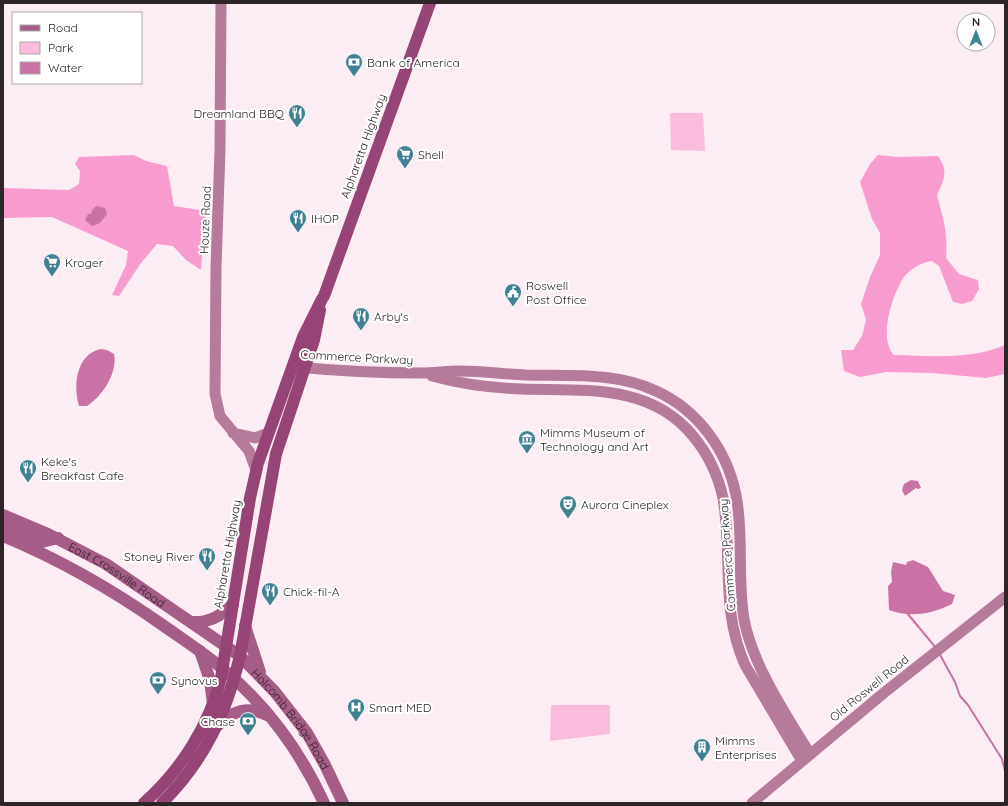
<svg xmlns="http://www.w3.org/2000/svg" width="1008" height="806" font-family="Quicksand,sans-serif">
<style>
.green{fill:#f9bcdd}
.forest{fill:#f89cd0}
.water{fill:#ca72a5}
.lines{fill:none;stroke-linecap:round;stroke-linejoin:round}
.stream{stroke:#ca72a5;stroke-width:2}
.secondary{stroke:#b67a9b;stroke-width:11}
.primary{stroke:#a55d87;stroke-width:12}
.highway{stroke:#964375;stroke-width:12}
.labels{text-anchor:middle;dominant-baseline:central;stroke-width:4;stroke-linejoin:round;paint-order:stroke}
.poi-label{font-size:12px;fill:#2d2428;stroke:#fff;text-anchor:start}
.street-label{font-size:12px;fill:#2d2428;stroke:#fff}
</style>
<rect width="100%" height="100%" fill="#fcedf5"/>
<path class="green" d="M 670,113 L 703,113 L 705,151 L 671,150 Z
M 551,705 L 610,705 L 610,734 L 550,741 Z"/>
<path class="forest" d="M 134,155 L 146,161 L 167,166 L 174,206 L 206,211 L 201,270 L 186,260 L 173,246 L 157,244 L 141,263 L 119,296 L 112,295 L 126,265 L 128,251 L 52,217 L 3,218 L 3,188 L 69,190 L 79,184 L 80,171 L 75,164 L 79,157 Z
M 878,155 L 898,157 L 938,156 C 949,172 944,179 937,195 C 943,220 948,230 946,258 L 959,274 L 978,280 L 979,289 L 972,301 L 962,304 L 953,302 L 939,266 L 932,261 C 922,262 910,269 904,277 C 892,295 878,339 894,355 C 929,356 972,360 1005,345 L 1005,374 L 986,378 L 932,373 L 886,372 L 860,377 L 844,371 L 841,350 L 853,350 L 862,336 L 866,320 L 861,304 L 870,277 L 880,255 L 880,233 L 872,219 L 860,182 L 870,164 Z"/>
<path class="water" d="M 96,206 L 105,208 L 107,214 L 100,223 L 92,226 L 85,220 L 88,214 L 91,214 L 92,210 Z
M 101,349 L 107,350 L 114,354 C 118,373 102,396 87,406 L 79,406 C 73,386 76,354 101,349 Z
M 911,480 L 918,481 L 921,488 L 918,489 L 916,488 L 905,496 L 902,490 L 904,484 Z
M 913,560 L 928,567 L 943,591 L 955,595 L 952,604 C 932,614 911,618 889,610 L 888,586 L 892,582 L 891,572 L 893,562 L 906,565 L 907,562 Z"/>
<g class="lines">
<path class="stream" d="M 907,613 L 936,648
M 939,653 L 955,682 L 960,696 L 968,705 L 1002,759 L 1005,771"/>
<path class="secondary" d="M 221,3 L 220,150 L 216,267 L 215,394 L 220,416 L 249,451 L 256,470
M 297,367 C 338,371 380,373 421,373 C 434,373 447,371 460,371 C 482,371 504,374 526,375 C 569,376 616,372 656,391 C 698,410 727,450 736,495 C 744,535 737,578 744,619 C 752,664 786,715 810,754
M 432,376 C 461,384 491,388 522,389 C 583,391 650,383 693,436 C 708,454 718,475 723,498 C 733,557 720,608 745,665 L 802,761
M 233,433 L 255,438 L 268,433
M 752,803 L 885,692 L 1005,597"/>
<g class="primary">
<path id="s1" d="M 3,515 L 48,534 L 106,564 L 240,656 L 275,692 L 307,733 L 325,765 L 343,803"/>
<path d="M 3,527 L 42,542 L 58,538"/>
<path d="M 3,536 C 61,560 113,590 164,626 C 184,640 204,653 223,669 C 267,706 300,751 324,803"/>
<path d="M 192,622 C 209,623 221,616 233,604"/>
<path d="M 245,626 L 260,672"/>
<path d="M 200,651 L 210,680 L 213,704"/>
<path d="M 217,726 C 233,710 249,705 269,716"/>
</g>
<path class="highway" d="M 324,296 L 430,3
M 144,803 C 181,770 209,726 221,678 L 250,498 L 258,463 L 303,337 L 322,299
M 162,803 C 205,760 226,714 240,656 L 276,454 L 314,340 L 320,310"/>
</g>
<defs>
<g id="bank-pin" transform="scale(0.9)"><path d="M0 17L-7.5 6A9.5 9.5 0 1 1 7.5 6Z" fill="#3f8192" stroke="#fff"/><path d="M-6-4H6V4H-6ZM0-2.3a2.3 2.3 0 1 0 0 4.6a2.3 2.3 0 1 0 0-4.6Z" fill="#fff"/></g>
<g id="restaurant-pin" transform="scale(0.9)"><path d="M0 17L-7.5 6A9.5 9.5 0 1 1 7.5 6Z" fill="#3f8192" stroke="#fff"/><path d="M-5-6h1v4h1v-4h1v4h1v-4h1v5L-1.5 .5V6h-2V.5L-5-1ZM5-6V6H3V1.5H1.5Q1.5-4 5-6Z" fill="#fff"/></g>
<g id="supermarket-pin" transform="scale(0.9)"><path d="M0 17L-7.5 6A9.5 9.5 0 1 1 7.5 6Z" fill="#3f8192" stroke="#fff"/><path d="M-6-5.5h2.5l.6 2H6L4.5 2H-2.5L-4.4-4H-6ZM-1.5 3.2a1.3 1.3 0 1 0 .1 0ZM3 3.2a1.3 1.3 0 1 0 .1 0Z" fill="#fff"/></g>
<g id="civic-pin" transform="scale(0.9)"><path d="M0 17L-7.5 6A9.5 9.5 0 1 1 7.5 6Z" fill="#3f8192" stroke="#fff"/><path d="M-.6-6.5H3V-4.5H.6V-3L4-1V1h2V6H-6V1h2V-1L-.6-3ZM-1.2 2.5V6h2.4V2.5Z" fill="#fff"/></g>
<g id="museum-pin" transform="scale(0.9)"><path d="M0 17L-7.5 6A9.5 9.5 0 1 1 7.5 6Z" fill="#3f8192" stroke="#fff"/><path d="M0-6L6-3V-2H-6V-3ZM-5-1h2V3h-2ZM-1-1h2V3h-2ZM3-1h2V3H3ZM-6 4H6V6H-6Z" fill="#fff"/></g>
<g id="theatre-pin" transform="scale(0.9)"><path d="M0 17L-7.5 6A9.5 9.5 0 1 1 7.5 6Z" fill="#3f8192" stroke="#fff"/><path d="M-5-5.5Q0-4 5-5.5V0Q5 5 0 6Q-5 5-5 0ZM-3.3-2.5H-1v1.5H-3.3ZM1-2.5H3.3v1.5H1ZM-2.8 1Q0 5.5 2.8 1Z" fill="#fff"/></g>
<g id="hospital-pin" transform="scale(0.9)"><path d="M0 17L-7.5 6A9.5 9.5 0 1 1 7.5 6Z" fill="#3f8192" stroke="#fff"/><path d="M-5-5h3v3.5h4V-5h3V5h-3V1.5h-4V5h-3Z" fill="#fff"/></g>
<g id="building-pin" transform="scale(0.9)"><path d="M0 17L-7.5 6A9.5 9.5 0 1 1 7.5 6Z" fill="#3f8192" stroke="#fff"/><path d="M-4-6H4V6H1V3H-1V6H-4ZM-2.5-4.3h1.7v1.8h-1.7ZM.8-4.3h1.7v1.8H.8ZM-2.5-1h1.7V.8h-1.7ZM.8-1h1.7V.8H.8Z" fill="#fff"/></g>
</defs>
<g fill-rule="evenodd">
<use href="#bank-pin" x="354" y="62"/>
<use href="#restaurant-pin" x="297" y="113"/>
<use href="#supermarket-pin" x="405" y="154"/>
<use href="#restaurant-pin" x="298" y="218"/>
<use href="#supermarket-pin" x="52" y="262"/>
<use href="#civic-pin" x="513" y="292"/>
<use href="#restaurant-pin" x="361" y="316"/>
<use href="#museum-pin" x="527" y="439"/>
<use href="#restaurant-pin" x="28" y="468"/>
<use href="#theatre-pin" x="568" y="504"/>
<use href="#restaurant-pin" x="207" y="556"/>
<use href="#restaurant-pin" x="270" y="591"/>
<use href="#bank-pin" x="158" y="680"/>
<use href="#hospital-pin" x="356" y="707"/>
<use href="#bank-pin" x="248" y="721"/>
<use href="#building-pin" x="702" y="747"/>
</g>
<g class="labels">
<g class="poi-label">
<text x="367" y="62">Bank of America</text>
<text x="284" y="113" text-anchor="end">Dreamland BBQ</text>
<text x="418" y="154">Shell</text>
<text x="311" y="218">IHOP</text>
<text x="65" y="262">Kroger</text>
<text x="526" y="285">Roswell<tspan x="526" dy="14">Post Office</tspan></text>
<text x="374" y="316">Arby's</text>
<text x="540" y="432">Mimms Museum of<tspan x="540" dy="14">Technology and Art</tspan></text>
<text x="41" y="461">Keke's<tspan x="41" dy="14">Breakfast Cafe</tspan></text>
<text x="581" y="504">Aurora Cineplex</text>
<text x="194" y="556" text-anchor="end">Stoney River</text>
<text x="283" y="591">Chick-fil-A</text>
<text x="171" y="680">Synovus</text>
<text x="369" y="707">Smart MED</text>
<text x="235" y="721" text-anchor="end">Chase</text>
<text x="715" y="740">Mimms<tspan x="715" dy="14">Enterprises</tspan></text>
</g>
<g class="street-label">
<text transform="translate(363 146) rotate(-70)">Alpharetta Highway</text>
<text transform="translate(205 220) rotate(-88)">Houze Road</text>
<text transform="translate(357 357) rotate(3)">Commerce Parkway</text>
<text transform="translate(227 554) rotate(-80)">Alpharetta Highway</text>
<text transform="translate(727 555) rotate(-94)">Commerce Parkway</text>
<text stroke="none"><textPath href="#s1" startOffset="129">East Crossville Road</textPath></text>
<text transform="translate(869 688) rotate(-39)">Old Roswell Road</text>
<text stroke="none"><textPath href="#s1" startOffset="358">Holcomb Bridge Road</textPath></text>
</g>
</g>
<rect width="1008" height="806" fill="none" stroke="#2d2428" stroke-width="8"/>
<rect x="12" y="12" width="130" height="72" fill="#ffffff" stroke="#aba7a9"/>
<rect x="20" y="25" width="20" height="6" fill="#a55d87" stroke="#aba7a9"/>
<text x="48" y="32" font-size="12" fill="#2d2428">Road</text>
<rect x="20" y="42" width="20" height="12" fill="#f9bcdd" stroke="#aba7a9"/>
<text x="48" y="52" font-size="12" fill="#2d2428">Park</text>
<rect x="20" y="62" width="20" height="12" fill="#ca72a5" stroke="#aba7a9"/>
<text x="48" y="72" font-size="12" fill="#2d2428">Water</text>
<g transform="translate(976 32)"><circle r="19" fill="#ffffff" stroke="#aba7a9"/>
<path d="M0-3L7 15L0 10L-7 15Z" fill="#3f8192"/>
<text y="-6" font-size="11" font-weight="bold" text-anchor="middle" fill="#2d2428">N</text>
</g>
</svg>
